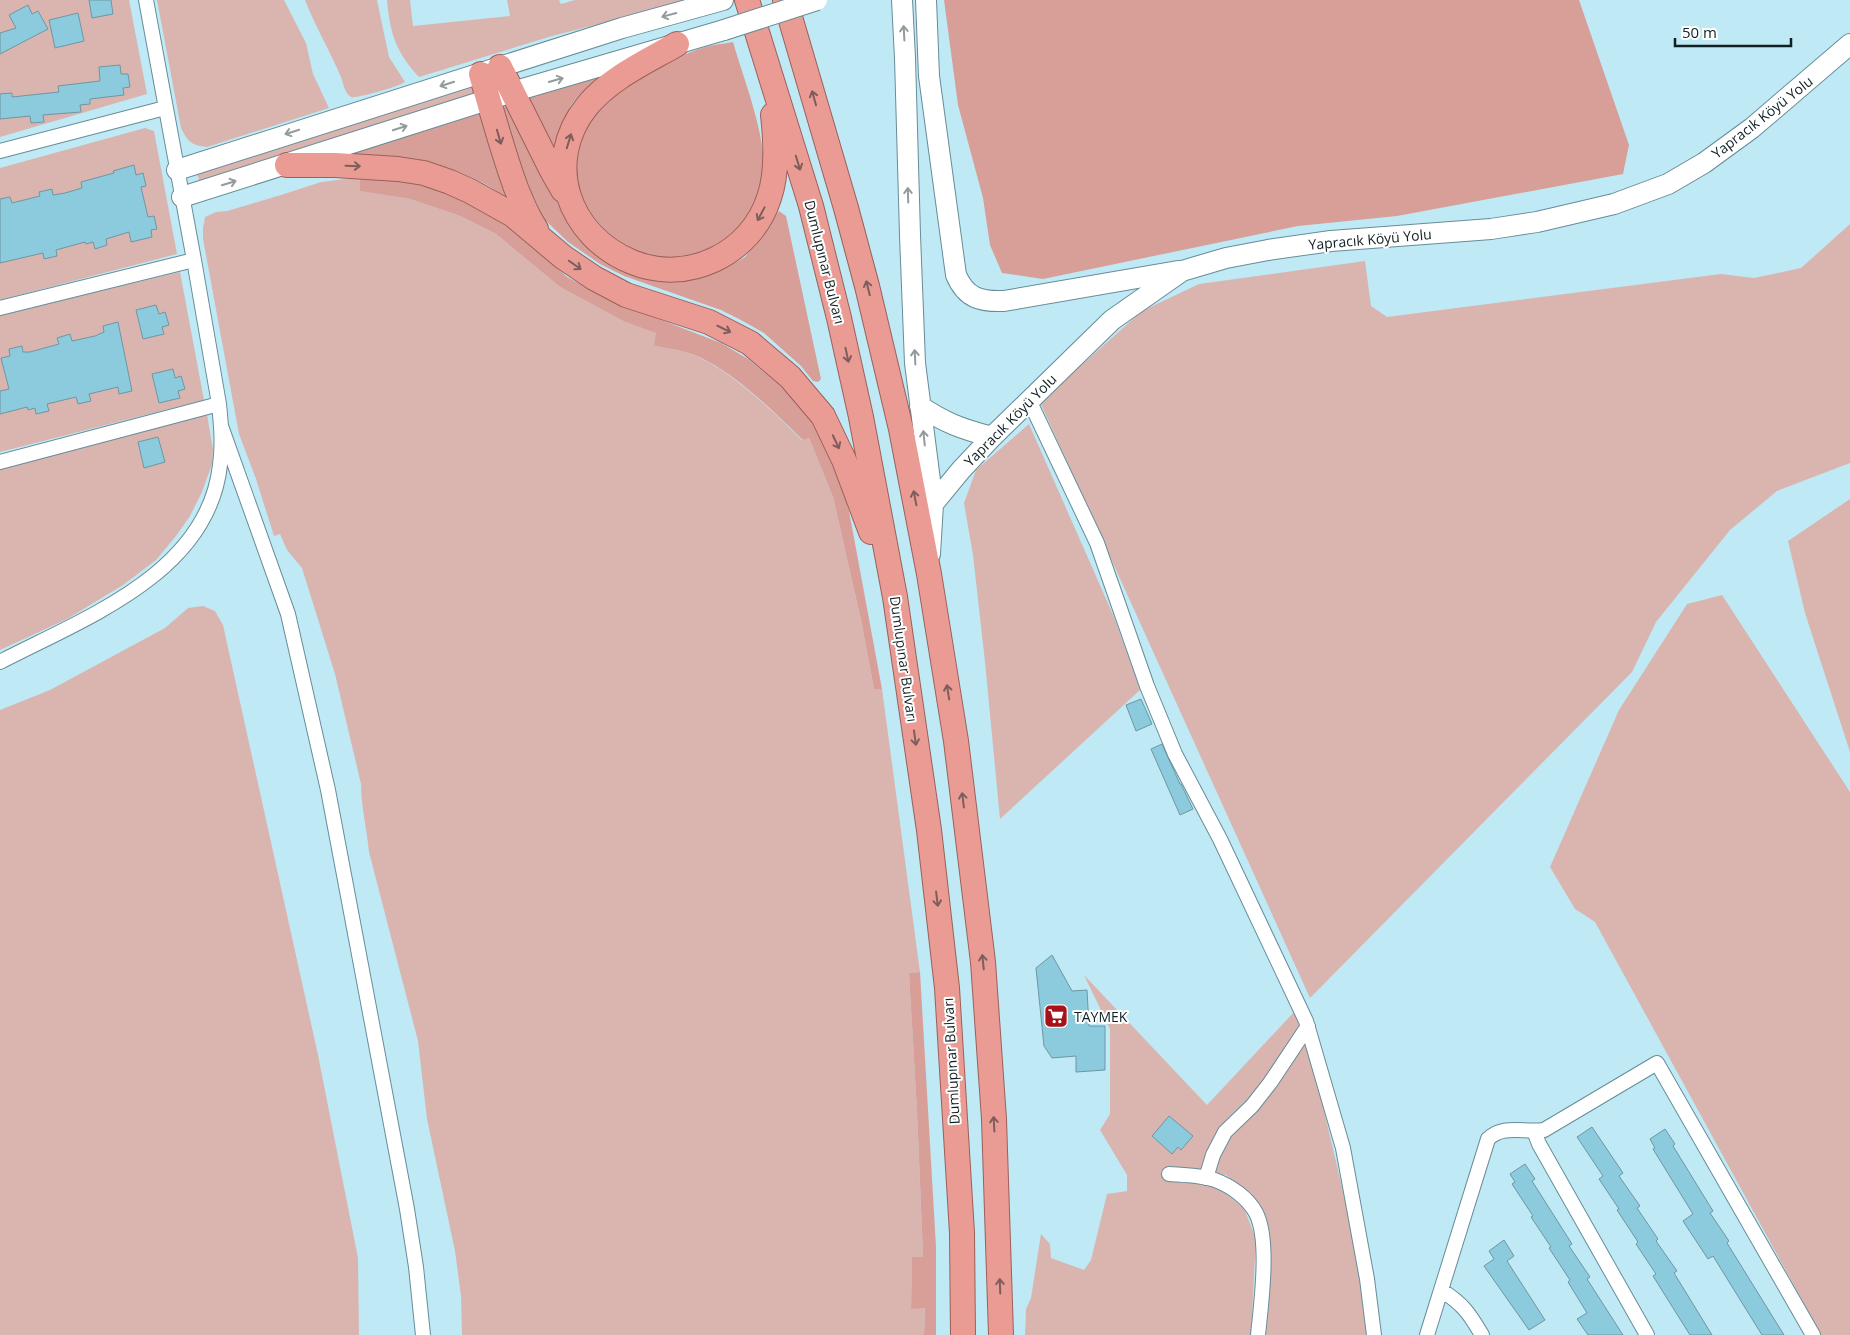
<svg xmlns="http://www.w3.org/2000/svg" width="1850" height="1335" font-family="'Open Sans',sans-serif">
<style>
.green{fill:#dab5b0}
.forest{fill:#d89f98}
.building{fill:#8bcbdd;stroke:#6f96a1}
.lines{fill:none;stroke-linecap:round;stroke-linejoin:round}
.minor-casing{stroke:#668d98;stroke-width:16}
.secondary-casing{stroke:#668d98;stroke-width:22}
.trunk-casing{stroke:#9a605b;stroke-width:26}
.minor{stroke:#fff;stroke-width:14}
.secondary{stroke:#fff;stroke-width:20}
.trunk{stroke:#ea9c94;stroke-width:24}
.secondary-bridge-casing{stroke:#668d98;stroke-width:22;stroke-linecap:butt}
.secondary-bridge{stroke:#fff;stroke-width:20}
.oneway{stroke:#939b9c}
.oneway2{stroke:#7d5e5c}
.labels{text-anchor:middle;dominant-baseline:central;stroke-width:4;stroke-linejoin:round;paint-order:stroke}
.street-label{font-size:14px;fill:#102024;stroke:#fff}
.poi-label{font-size:14px;fill:#102024;stroke:#fff;text-anchor:start}
</style>
<rect width="100%" height="100%" fill="#bfe9f5"/>
<path class="green" d="M 0,0 L 129,0 L 147,94 L 0,137 Z
M 157,0 L 284,0 L 306,43 L 313,74 L 329,108 L 207,147 C 191,145 188,142 181,128 Z
M 305,0 L 377,0 L 389,57 L 405,82 C 400,86 356,99 351,97 C 345,94 343,83 341,77 C 330,51 315,26 305,0 Z
M 387,0 L 410,0 L 413,26 L 510,16 L 507,0 L 559,0 L 561,4 L 575,0 L 687,0 L 662,8 L 552,36 L 419,77 C 396,52 390,34 387,0 Z
M 470,87 L 476,91 L 474,95 L 201,185 L 197,174 Z
M 145,128 L 154,131 L 177,254 L 0,300 L 0,168 Z
M 360,177 L 361,191 L 410,199 L 460,216 L 496,234 L 560,287 L 625,322 L 657,333 L 654,346 C 664,348 675,349 685,352 C 727,365 771,410 802,440 L 809,438 L 833,497 L 861,620 L 874,689 L 882,689 L 920,972 L 909,973 L 917,1111 L 923,1258 L 912,1258 L 911,1309 L 925,1307 L 924,1335 L 462,1335 L 461,1296 L 455,1251 L 427,1119 L 418,1041 L 369,852 C 367,829 361,807 361,784 L 335,674 L 302,568 L 287,550 L 280,534 L 274,536 L 256,479 L 239,434 L 203,239 L 203,228 L 205,217 L 216,212 L 227,211 L 281,195 L 321,182 Z
M 1850,224 L 1850,463 L 1777,491 L 1730,530 L 1656,622 L 1632,672 L 1310,998 L 1040,402 L 1142,311 L 1199,284 L 1365,261 L 1371,306 L 1387,317 L 1721,274 L 1754,278 L 1801,268 Z
M 180,272 L 204,400 L 0,452 L 0,315 Z
M 207,414 L 213,450 L 212,464 L 202,492 L 190,516 L 176,536 L 156,560 L 123,585 L 67,619 L 0,650 L 0,467 Z
M 1029,424 L 1114,617 L 1140,690 L 1000,819 L 985,662 L 973,555 L 964,503 L 976,470 Z
M 1850,499 L 1850,752 L 1805,613 L 1788,541 Z
M 1722,595 L 1850,792 L 1850,1335 L 1821,1335 L 1595,922 L 1575,909 L 1550,867 L 1619,710 L 1687,604 Z
M 203,606 L 215,611 L 223,625 L 318,1055 L 358,1258 L 359,1335 L 0,1335 L 0,710 L 50,690 L 165,628 L 188,608 Z
M 1084,975 L 1207,1105 L 1296,1010 L 1311,1055 L 1352,1230 L 1367,1335 L 1263,1335 L 1260,1213 L 1251,1193 L 1226,1175 L 1199,1169 L 1161,1173 L 1164,1179 L 1188,1181 L 1217,1187 L 1244,1208 L 1256,1239 L 1251,1335 L 1025,1335 L 1026,1309 L 1031,1298 L 1041,1234 L 1050,1244 L 1051,1258 L 1084,1270 L 1091,1260 L 1107,1194 L 1127,1191 L 1127,1175 L 1100,1130 L 1110,1114 L 1110,1029 Z"/>
<path class="forest" d="M 944,0 L 1579,0 L 1629,145 L 1623,174 L 1397,216 L 1298,226 L 1043,279 L 1002,273 L 990,245 L 983,198 L 958,105 Z
M 733,42 C 744,80 763,127 764,166 C 765,193 750,218 731,236 C 718,248 683,261 664,259 C 619,254 572,209 576,161 C 577,145 584,133 592,119 C 596,113 599,102 605,97 C 610,92 619,88 624,85 C 648,71 674,58 699,49 C 710,45 722,44 733,42 Z
M 624,68 C 572,92 569,100 554,154 L 527,97 Z
M 509,106 L 574,227 L 695,278 L 724,269 L 745,257 L 779,211 L 786,216 L 821,379 L 818,382 L 813,381 L 801,366 L 764,333 L 741,320 L 721,310 L 624,276 L 600,264 L 568,242 L 544,219 L 528,184 L 501,107 Z
M 475,113 L 481,113 L 510,194 L 507,199 C 487,182 456,169 430,163 C 406,158 373,158 348,155 L 350,152 Z
M 360,177 L 396,179 L 440,189 L 474,204 L 522,236 L 567,277 L 612,301 L 721,343 L 748,359 L 784,388 L 806,411 L 819,433 L 838,474 L 849,511 L 882,689 L 874,689 L 861,620 L 833,497 L 809,438 L 803,440 C 772,410 727,364 685,352 C 675,349 664,348 654,346 L 656,333 L 625,322 L 560,287 L 496,234 L 460,216 L 410,199 L 360,191 Z
M 920,972 L 936,1247 L 936,1335 L 924,1335 L 925,1308 L 911,1309 L 912,1257 L 923,1257 L 917,1111 L 909,973 Z"/>
<path class="building" d="M 89,0 L 111,0 L 113,14 L 92,18 Z
M 28,5 L 32,14 L 38,11 L 48,29 L 0,54 L 0,33 L 16,28 L 9,15 Z
M 78,13 L 84,41 L 55,48 L 49,20 Z
M 120,65 L 121,74 L 128,74 L 130,87 L 123,88 L 124,95 L 90,99 L 90,104 L 80,105 L 81,112 L 43,115 L 44,122 L 31,123 L 30,116 L 0,119 L 0,94 L 12,93 L 12,97 L 59,92 L 58,86 L 100,81 L 99,67 Z
M 134,165 L 136,175 L 143,173 L 146,186 L 141,187 L 148,217 L 154,216 L 157,229 L 151,230 L 152,237 L 131,242 L 129,232 L 106,239 L 107,245 L 95,249 L 93,242 L 86,244 L 85,242 L 56,250 L 57,256 L 44,259 L 43,253 L 0,263 L 0,199 L 10,197 L 12,203 L 40,196 L 39,192 L 52,189 L 53,195 L 65,193 L 82,188 L 81,182 L 114,173 L 113,171 Z
M 156,305 L 159,314 L 165,312 L 169,325 L 162,327 L 164,334 L 143,339 L 136,310 Z
M 118,322 L 132,391 L 119,394 L 118,387 L 89,394 L 91,401 L 78,404 L 76,397 L 47,404 L 49,411 L 36,414 L 35,408 L 28,410 L 27,407 L 0,414 L 0,391 L 9,389 L 1,358 L 10,356 L 9,349 L 22,346 L 23,352 L 30,352 L 59,344 L 57,338 L 70,334 L 72,341 L 95,336 L 104,332 L 103,326 Z
M 173,369 L 175,378 L 181,376 L 185,389 L 178,391 L 180,398 L 159,403 L 152,374 Z
M 158,437 L 165,462 L 144,468 L 138,442 Z
M 1141,699 L 1152,724 L 1136,731 L 1126,705 Z
M 1162,744 L 1180,784 L 1181,784 L 1193,809 L 1180,815 L 1151,749 Z
M 1052,955 L 1072,991 L 1087,990 L 1089,1026 L 1105,1026 L 1105,1070 L 1076,1072 L 1076,1056 L 1052,1058 L 1044,1046 L 1036,968 Z
M 1169,1116 L 1193,1136 L 1181,1150 L 1178,1147 L 1172,1154 L 1152,1136 Z
M 1592,1127 L 1623,1173 L 1619,1176 L 1640,1206 L 1637,1208 L 1658,1239 L 1656,1241 L 1677,1271 L 1674,1273 L 1712,1335 L 1690,1335 L 1653,1276 L 1656,1274 L 1636,1244 L 1638,1242 L 1617,1210 L 1619,1209 L 1599,1179 L 1603,1176 L 1577,1137 Z
M 1665,1129 L 1675,1144 L 1673,1146 L 1713,1211 L 1710,1213 L 1729,1241 L 1727,1243 L 1784,1335 L 1762,1335 L 1713,1256 L 1708,1259 L 1683,1221 L 1693,1214 L 1653,1149 L 1655,1148 L 1650,1139 Z
M 1525,1164 L 1535,1179 L 1532,1181 L 1572,1244 L 1569,1246 L 1590,1277 L 1587,1279 L 1623,1335 L 1588,1335 L 1577,1319 L 1587,1313 L 1568,1282 L 1570,1280 L 1549,1248 L 1551,1247 L 1531,1217 L 1533,1216 L 1512,1184 L 1515,1182 L 1510,1174 Z
M 1504,1240 L 1514,1256 L 1507,1261 L 1545,1320 L 1529,1330 L 1484,1266 L 1494,1259 L 1489,1251 Z"/>
<g class="lines">
<g class="minor-casing">
<path id="minor" d="M 0,151 L 165,108
M 0,308 L 194,260
M 1029,400 L 1097,543 L 1147,686 L 1175,754 L 1220,839 L 1306,1021 L 1343,1148 L 1367,1279 L 1374,1335
M 221,426 L 288,614 L 328,790 L 407,1209 L 416,1267 L 423,1335
M 0,462 L 219,404
M 0,662 C 84,618 208,574 220,465 C 223,444 221,424 219,404 L 194,260 L 146,0
M 1534,1131 L 1539,1144 L 1647,1335
M 1169,1174 C 1184,1175 1201,1175 1215,1180 C 1231,1186 1248,1198 1256,1213 C 1270,1240 1261,1305 1258,1335
M 1206,1178 L 1213,1155 L 1225,1132 L 1252,1106 L 1270,1083 L 1308,1026
M 1441,1290 C 1463,1304 1469,1313 1482,1335
M 1427,1335 L 1488,1139 C 1503,1124 1524,1133 1544,1130 L 1657,1063 L 1813,1335"/>
</g>
<g class="secondary-casing">
<path id="secondary" d="M 902,0 L 905,58 L 910,235 L 915,363 L 933,504 L 930,554
M 926,0 L 929,76 L 956,275 C 966,298 980,302 1004,301 L 1178,271
M 177,170 L 622,28 L 723,0
M 182,197 L 512,92 L 724,30
M 920,406 C 945,423 962,429 992,437
M 933,504 L 961,470 L 992,437 L 1112,320 L 1182,271 L 1226,258 L 1268,250 L 1331,241 L 1491,229 L 1537,222 L 1614,204 L 1668,184 L 1704,163 L 1752,128 L 1850,44"/>
</g>
<g class="trunk-casing">
<path id="trunk" d="M 747,0 L 811,206 L 839,318 L 861,417 L 895,597 L 929,830 L 947,988 L 962,1233 L 963,1335
M 785,0 L 846,208 L 867,286 L 901,429 L 929,574 L 956,741 L 983,962 L 994,1119 L 1001,1335
M 677,44 C 646,62 610,78 587,106 C 542,162 568,236 632,262 C 687,285 751,254 769,198 C 778,172 776,141 773,115
M 500,67 L 551,169 L 563,190
M 481,74 C 492,112 502,150 516,188 C 522,202 527,216 536,229
M 287,165 L 335,165 L 398,169 L 424,173 L 450,182 L 470,191 L 513,215 L 563,257 L 594,278 L 626,295 L 709,322 L 750,343 L 790,377 L 823,416 L 844,460 L 871,532"/>
</g>
<use href="#minor" class="minor"/>
<use href="#secondary" class="secondary"/>
<use href="#trunk" class="trunk"/>
<g class="secondary-bridge-casing">
<path id="secondary-bridge" d="M 724,30 L 817,0"/>
</g>
<use href="#secondary-bridge" class="secondary-bridge"/>
</g>
<defs><path id="oneway-shaft" d="M-6 0H5M1.5-3L5.5 0L1.5 3" fill="none" stroke-width="1.6" stroke-linecap="round" stroke-linejoin="round" transform="scale(1.25)"/></defs>
<g class="oneway">
<use href="#oneway-shaft" transform="translate(669 15) rotate(165)"/>
<use href="#oneway-shaft" transform="translate(904 33) rotate(-93)"/>
<use href="#oneway-shaft" transform="translate(556 80) rotate(-16)"/>
<use href="#oneway-shaft" transform="translate(447 84) rotate(162)"/>
<use href="#oneway-shaft" transform="translate(400 128) rotate(-18)"/>
<use href="#oneway-shaft" transform="translate(292 132) rotate(162)"/>
<use href="#oneway-shaft" transform="translate(229 183) rotate(-17)"/>
<use href="#oneway-shaft" transform="translate(908 195) rotate(-92)"/>
<use href="#oneway-shaft" transform="translate(915 357) rotate(-93)"/>
<use href="#oneway-shaft" transform="translate(924 438) rotate(-96)"/>
</g>
<g class="oneway2">
<use href="#oneway-shaft" transform="translate(814 98) rotate(-106)"/>
<use href="#oneway-shaft" transform="translate(499 137) rotate(74)"/>
<use href="#oneway-shaft" transform="translate(569 141) rotate(-73)"/>
<use href="#oneway-shaft" transform="translate(798 163) rotate(73)"/>
<use href="#oneway-shaft" transform="translate(353 166) rotate(2)"/>
<use href="#oneway-shaft" transform="translate(761 214) rotate(118)"/>
<use href="#oneway-shaft" transform="translate(575 265) rotate(35)"/>
<use href="#oneway-shaft" transform="translate(868 288) rotate(-104)"/>
<use href="#oneway-shaft" transform="translate(724 329) rotate(26)"/>
<use href="#oneway-shaft" transform="translate(847 355) rotate(78)"/>
<use href="#oneway-shaft" transform="translate(836 442) rotate(65)"/>
<use href="#oneway-shaft" transform="translate(915 498) rotate(-101)"/>
<use href="#oneway-shaft" transform="translate(948 692) rotate(-99)"/>
<use href="#oneway-shaft" transform="translate(915 738) rotate(82)"/>
<use href="#oneway-shaft" transform="translate(963 800) rotate(-97)"/>
<use href="#oneway-shaft" transform="translate(937 899) rotate(83)"/>
<use href="#oneway-shaft" transform="translate(983 962) rotate(-96)"/>
<use href="#oneway-shaft" transform="translate(994 1124) rotate(-93)"/>
<use href="#oneway-shaft" transform="translate(1000 1286) rotate(-92)"/>
</g>
<defs>
<g id="supermarket-square" transform="scale(1.25)"><rect x="-9" y="-9" width="18" height="18" rx="4" fill="#a71117" stroke="#fff"/><path d="M-6-5.5h2.5l.6 2H6L4.5 2H-2.5L-4.4-4H-6ZM-1.5 3.2a1.3 1.3 0 1 0 .1 0ZM3 3.2a1.3 1.3 0 1 0 .1 0Z" fill="#fff"/></g>
</defs>
<g fill-rule="evenodd">
<use href="#supermarket-square" x="1056" y="1016"/>
</g>
<g class="labels">
<g class="street-label">
<text transform="translate(1762 117) rotate(-38)">Yapracık Köyü Yolu</text>
<text transform="translate(1370 239) rotate(-5)">Yapracık Köyü Yolu</text>
<text transform="translate(825 262) rotate(76)">Dumlupınar Bulvarı</text>
<text transform="translate(1010 420) rotate(-45)">Yapracık Köyü Yolu</text>
<text transform="translate(904 659) rotate(82)">Dumlupınar Bulvarı</text>
<text transform="translate(951 1061) rotate(-93)">Dumlupınar Bulvarı</text>
</g>
<g class="poi-label">
<text x="1074" y="1016">TAYMEK</text>
</g>
</g>
<path d="M1675 38v8h116v-8" fill="none" stroke="#102024" stroke-width="2.5"/>
<text x="1682" y="38" font-size="15" fill="#102024" stroke="#ffffff" stroke-width="4" paint-order="stroke">50 m</text>
</svg>
